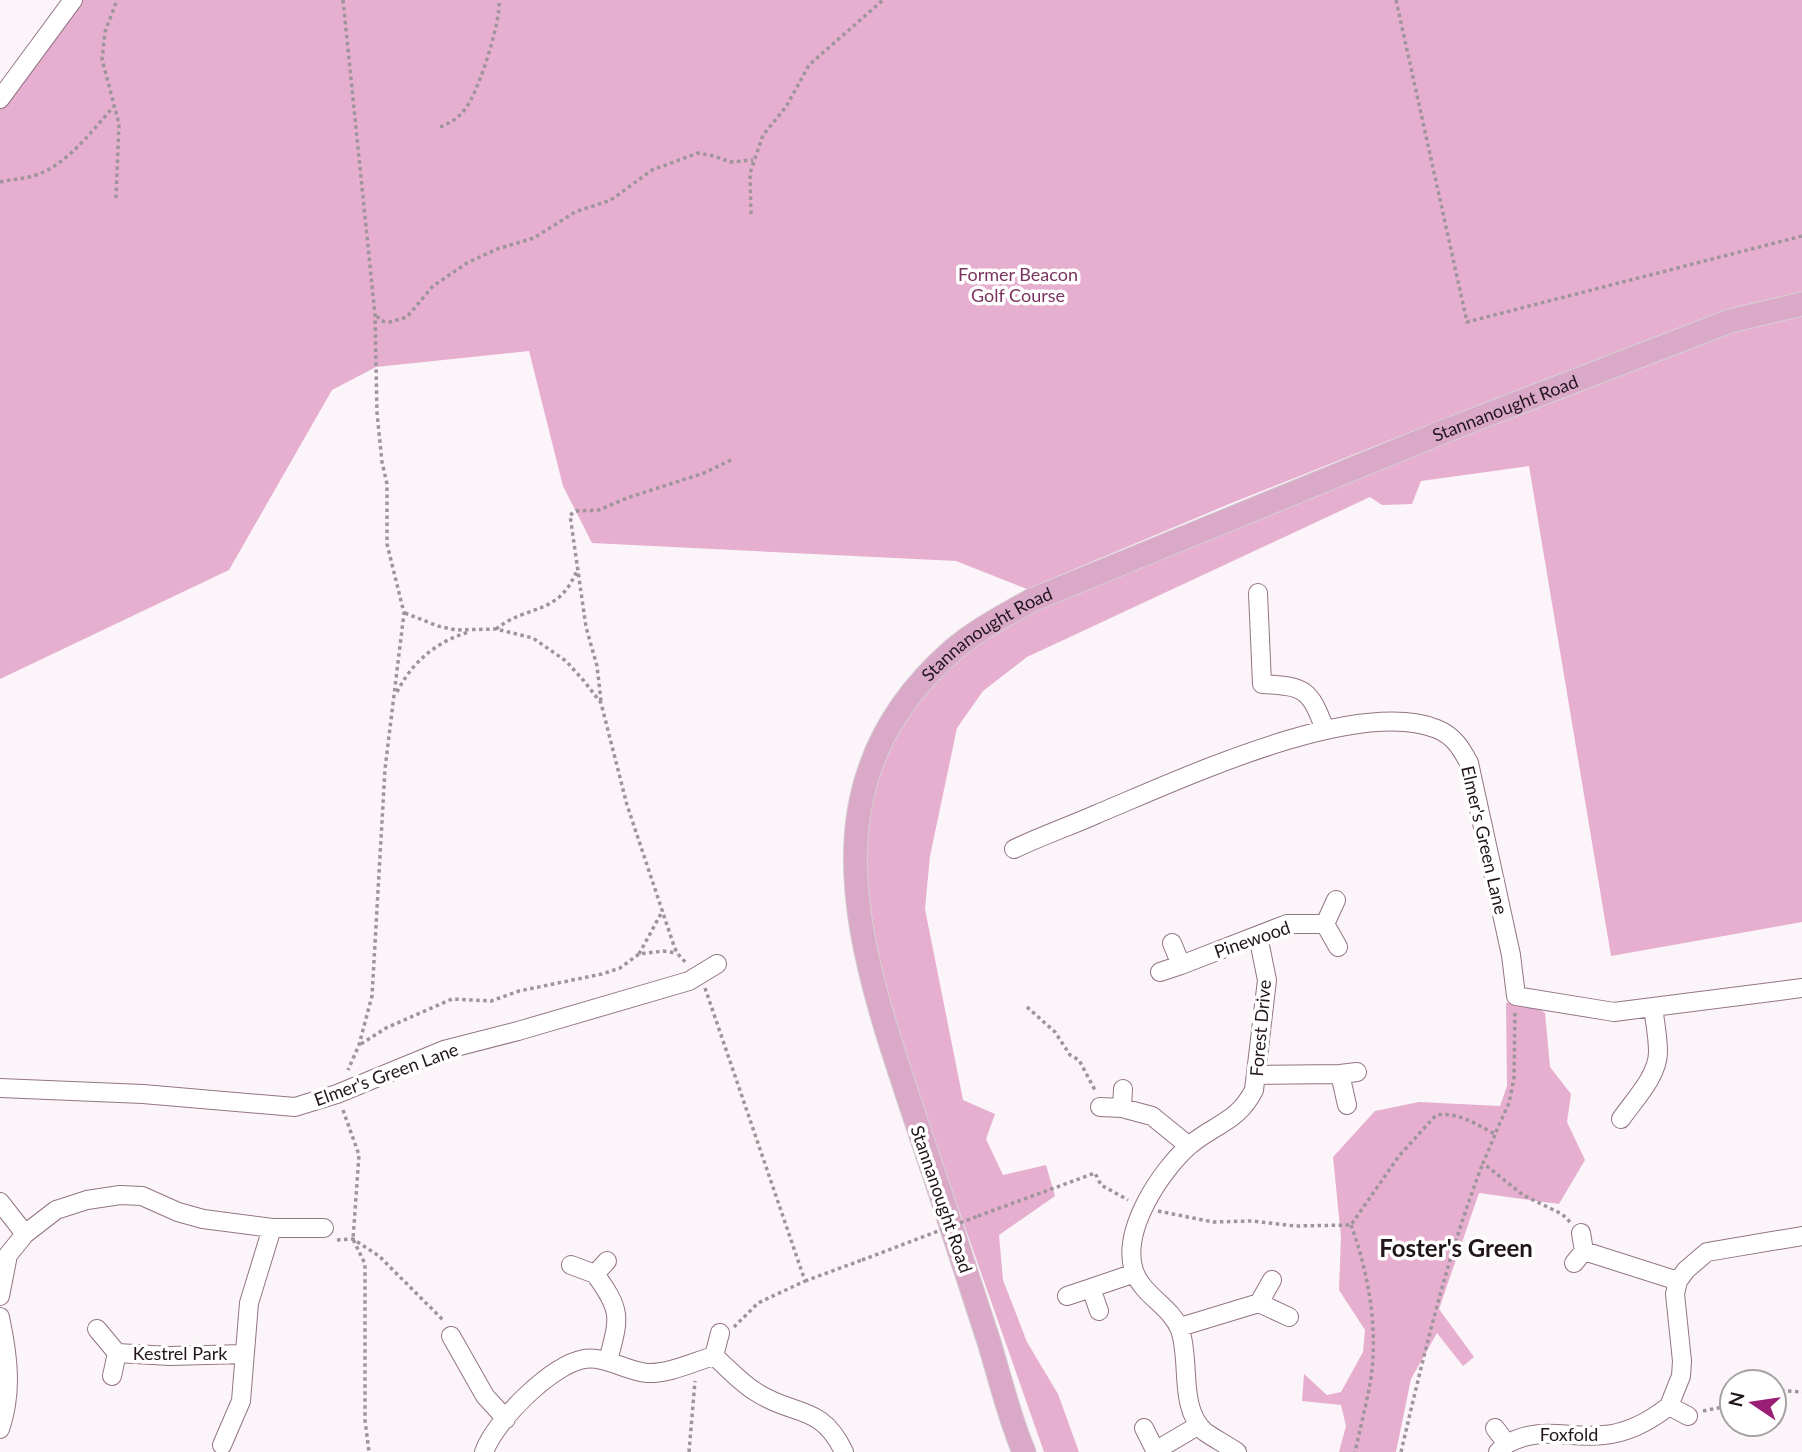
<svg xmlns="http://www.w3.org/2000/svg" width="1802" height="1452" font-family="Lato,sans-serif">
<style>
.green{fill:#e7afcf}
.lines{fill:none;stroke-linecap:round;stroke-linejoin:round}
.minor-casing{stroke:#947486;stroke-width:20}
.major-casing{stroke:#d3d0d2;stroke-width:25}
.path{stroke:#9e959a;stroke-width:3.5;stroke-dasharray:3.5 3.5;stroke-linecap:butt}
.minor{stroke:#fff;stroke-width:18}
.major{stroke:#dba9c8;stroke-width:23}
.path-bridge{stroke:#9e959a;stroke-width:3.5;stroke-dasharray:3.5 3.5;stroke-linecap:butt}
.labels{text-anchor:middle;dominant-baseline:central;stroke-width:7;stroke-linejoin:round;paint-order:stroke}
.park-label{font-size:18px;fill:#7a3360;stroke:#fff}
.street-label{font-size:18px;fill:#22161d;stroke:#fff}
.district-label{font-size:24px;font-weight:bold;fill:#22161d;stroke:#fff}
</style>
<rect width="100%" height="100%" fill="#fbf4f8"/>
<path class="green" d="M 73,0 L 1802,0 L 1802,922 L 1611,956 L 1529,466 L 1421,481 L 1412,504 L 1382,505 L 1370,497 L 1027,657 L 983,691 L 957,728 L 930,856 L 925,909 L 963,1100 L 995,1114 L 986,1139 L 1003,1175 L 1046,1165 L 1055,1196 L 999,1235 L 1003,1280 L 1027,1342 L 1058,1394 L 1079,1452 L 1044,1452 L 926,1116 L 875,959 L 863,885 L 864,828 L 875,778 L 918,689 L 1005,620 L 1721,325 L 1486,402 L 1234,502 L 1027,589 L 956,561 L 592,543 L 563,486 L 529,351 L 376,367 L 332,390 L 229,570 L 0,679 L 0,99 Z
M 1528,1000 L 1545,1013 L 1550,1067 L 1571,1094 L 1567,1122 L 1585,1160 L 1559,1204 L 1479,1193 L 1439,1309 L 1474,1357 L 1463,1366 L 1437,1333 L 1411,1379 L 1396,1452 L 1339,1452 L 1346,1426 L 1341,1405 L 1302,1401 L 1304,1374 L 1327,1395 L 1341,1392 L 1363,1352 L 1365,1330 L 1339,1290 L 1341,1237 L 1333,1157 L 1375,1111 L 1419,1102 L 1500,1106 L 1507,1086 L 1506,1003 Z"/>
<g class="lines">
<g class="minor-casing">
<path id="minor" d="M 0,99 L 73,0
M 1258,593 L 1262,684 C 1305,686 1310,689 1325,730
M 1014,849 C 1041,836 1070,826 1097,814 C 1177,781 1355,696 1437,729 C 1454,736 1461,748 1469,763 L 1511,955 L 1516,996 L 1614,1012 L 1802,988
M 1336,900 L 1325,924 L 1338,947
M 1181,965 L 1287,924 L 1325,924
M 1160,972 L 1181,965 L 1172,943
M 1257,1075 L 1340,1074
M 0,1088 L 143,1094 L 295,1107 L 337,1094 L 444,1050 L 518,1031 L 689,981 L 717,964
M 1347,1105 L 1340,1074 L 1357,1072
M 1100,1107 L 1122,1108 L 1123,1089
M 1122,1108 L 1152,1116 L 1189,1146
M 1621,1119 C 1634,1100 1658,1076 1658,1052 C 1658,1037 1655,1022 1653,1007
M 0,1202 L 25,1234
M 1584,1251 L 1678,1281
M 1574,1263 L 1584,1251 L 1581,1233
M 571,1265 L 595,1274 L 607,1261
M 595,1274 C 623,1312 619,1318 608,1361
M 1272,1280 L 1259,1303 L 1289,1317
M 1091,1288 L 1135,1273
M 0,1296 L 8,1255 L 25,1234 L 56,1210 L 87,1200 L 120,1195 L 142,1196 L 178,1212 L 203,1219 L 272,1228
M 1067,1296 L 1091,1288 L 1099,1311
M 0,1317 C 8,1355 13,1392 0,1429
M 1180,1327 L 1259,1303
M 97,1329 L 117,1353 L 112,1376
M 451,1336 L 485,1396 L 506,1419
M 117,1353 L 170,1356 L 244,1354
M 714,1356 L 720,1333
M 1669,1406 L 1681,1376 L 1682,1361 L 1675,1294 L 1678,1281 L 1686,1270 L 1707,1252 L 1802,1236
M 1144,1428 L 1156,1452
M 1495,1428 L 1507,1444 L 1498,1452
M 1507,1444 C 1541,1425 1568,1439 1604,1435 C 1628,1433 1650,1421 1669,1406 L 1688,1416
M 222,1445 L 241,1401 L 249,1303 L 272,1228 L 324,1228
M 1155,1451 L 1199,1425
M 484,1452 C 495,1421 551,1365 584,1359 C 606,1356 626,1371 647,1373 C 669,1374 693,1362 714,1356 C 728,1368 741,1383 756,1392 C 794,1417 821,1403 844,1452
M 1237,1452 C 1227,1445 1215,1439 1205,1432 C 1178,1408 1191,1361 1180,1330 C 1172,1307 1142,1295 1134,1271 C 1121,1231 1160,1171 1190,1145 C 1215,1124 1238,1122 1254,1090 L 1267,980 L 1258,936"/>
</g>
<g class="major-casing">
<g id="major">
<path id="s1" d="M 1024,1452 C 1009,1417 1000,1378 989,1342 C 972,1289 955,1238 938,1186 C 921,1136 904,1086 888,1035 C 844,892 827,761 952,651 C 976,630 1004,616 1032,600 L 1445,431 L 1730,321 L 1802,304"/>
</g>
</g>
<path class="path" d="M 343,0 L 375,315 L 377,413 L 382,462 L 387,484 L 387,544 L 404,613 L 385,769 L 372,996 L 359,1045 L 348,1070
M 1396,0 L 1467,322 L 1802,236
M 440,127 C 450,123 459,118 466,108 C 479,90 501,22 499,0
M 0,182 C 13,179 26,179 39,174 C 69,162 93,130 114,106
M 116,198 L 119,124 L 102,59 L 105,32 L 117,0
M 751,214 L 750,173 L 763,135 L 786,107 L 809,65 L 883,0
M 377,316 L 381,321 L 390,322 L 407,317 L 433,286 L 467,263 L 497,249 L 534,238 L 575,212 L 611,200 L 652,170 L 698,153 L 714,156 L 730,162 L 753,160
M 405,613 L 438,626 L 456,630 L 496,629 L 533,638 L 566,661 L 584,681 L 601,703 L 627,805 L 674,946 L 677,953 L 687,964
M 496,629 C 529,603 559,617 578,568
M 397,692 C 412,662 437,641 469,632
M 601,701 L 597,666 L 586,627 L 570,515 L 576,511 L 599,510 L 627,498 L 704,473 L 733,459
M 639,954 L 663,910
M 705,988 L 805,1281 L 758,1303 L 734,1327
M 1027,1007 L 1055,1032 L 1070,1055 L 1079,1060 L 1096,1092
M 361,1044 L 386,1028 L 452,999 L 491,1001 L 519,991 L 602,974 L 620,968 L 639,954 L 663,951 L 677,953
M 343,1110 L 359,1155 L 353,1239 L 365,1264 L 365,1420 L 369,1452
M 1495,1135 L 1483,1163 L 1523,1195 L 1562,1214 L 1570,1222
M 1158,1211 L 1213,1222 L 1252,1221 L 1295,1226 L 1351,1225 L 1399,1156 L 1436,1115 C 1460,1112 1475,1124 1495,1134 L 1509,1103 L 1514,1078 L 1515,1011
M 978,1216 L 1095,1173 L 1101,1185 L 1128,1200
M 1351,1225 C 1369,1274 1379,1332 1370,1384 C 1366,1406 1360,1429 1355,1452
M 337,1240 L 353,1239 L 379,1256 L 444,1321
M 805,1281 L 862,1260
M 1774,1390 L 1802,1392
M 1703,1411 L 1732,1405
M 689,1452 L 695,1381
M 1401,1452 C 1424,1354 1447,1256 1483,1163"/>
<use href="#minor" class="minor"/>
<use href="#major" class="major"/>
<path class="path-bridge" d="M 862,1260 L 978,1216"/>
</g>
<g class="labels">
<g class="park-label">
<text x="1018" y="274">Former Beacon<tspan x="1018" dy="21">Golf Course</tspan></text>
</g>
<g class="street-label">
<text stroke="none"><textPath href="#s1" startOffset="1461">Stannanought Road</textPath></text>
<text stroke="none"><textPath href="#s1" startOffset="894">Stannanought Road</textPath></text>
<text transform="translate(1485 840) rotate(77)">Elmer's Green Lane</text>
<text transform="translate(1252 939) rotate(-19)">Pinewood</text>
<text transform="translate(1260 1028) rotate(-85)">Forest Drive</text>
<text transform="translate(386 1074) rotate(-20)">Elmer's Green Lane</text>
<text transform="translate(942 1199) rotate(71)">Stannanought Road</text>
<text x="180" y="1353">Kestrel Park</text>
<text x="1569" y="1434">Foxfold</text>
</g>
<g class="district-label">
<text x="1456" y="1247">Foster's Green</text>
</g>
</g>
<g transform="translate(1753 1403) rotate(283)"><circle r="33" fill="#ffffff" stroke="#a7a2a5" stroke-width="2"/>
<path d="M0-5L12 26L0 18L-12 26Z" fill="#9b1e75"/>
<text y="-10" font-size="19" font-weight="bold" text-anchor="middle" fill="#22161d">N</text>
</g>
</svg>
